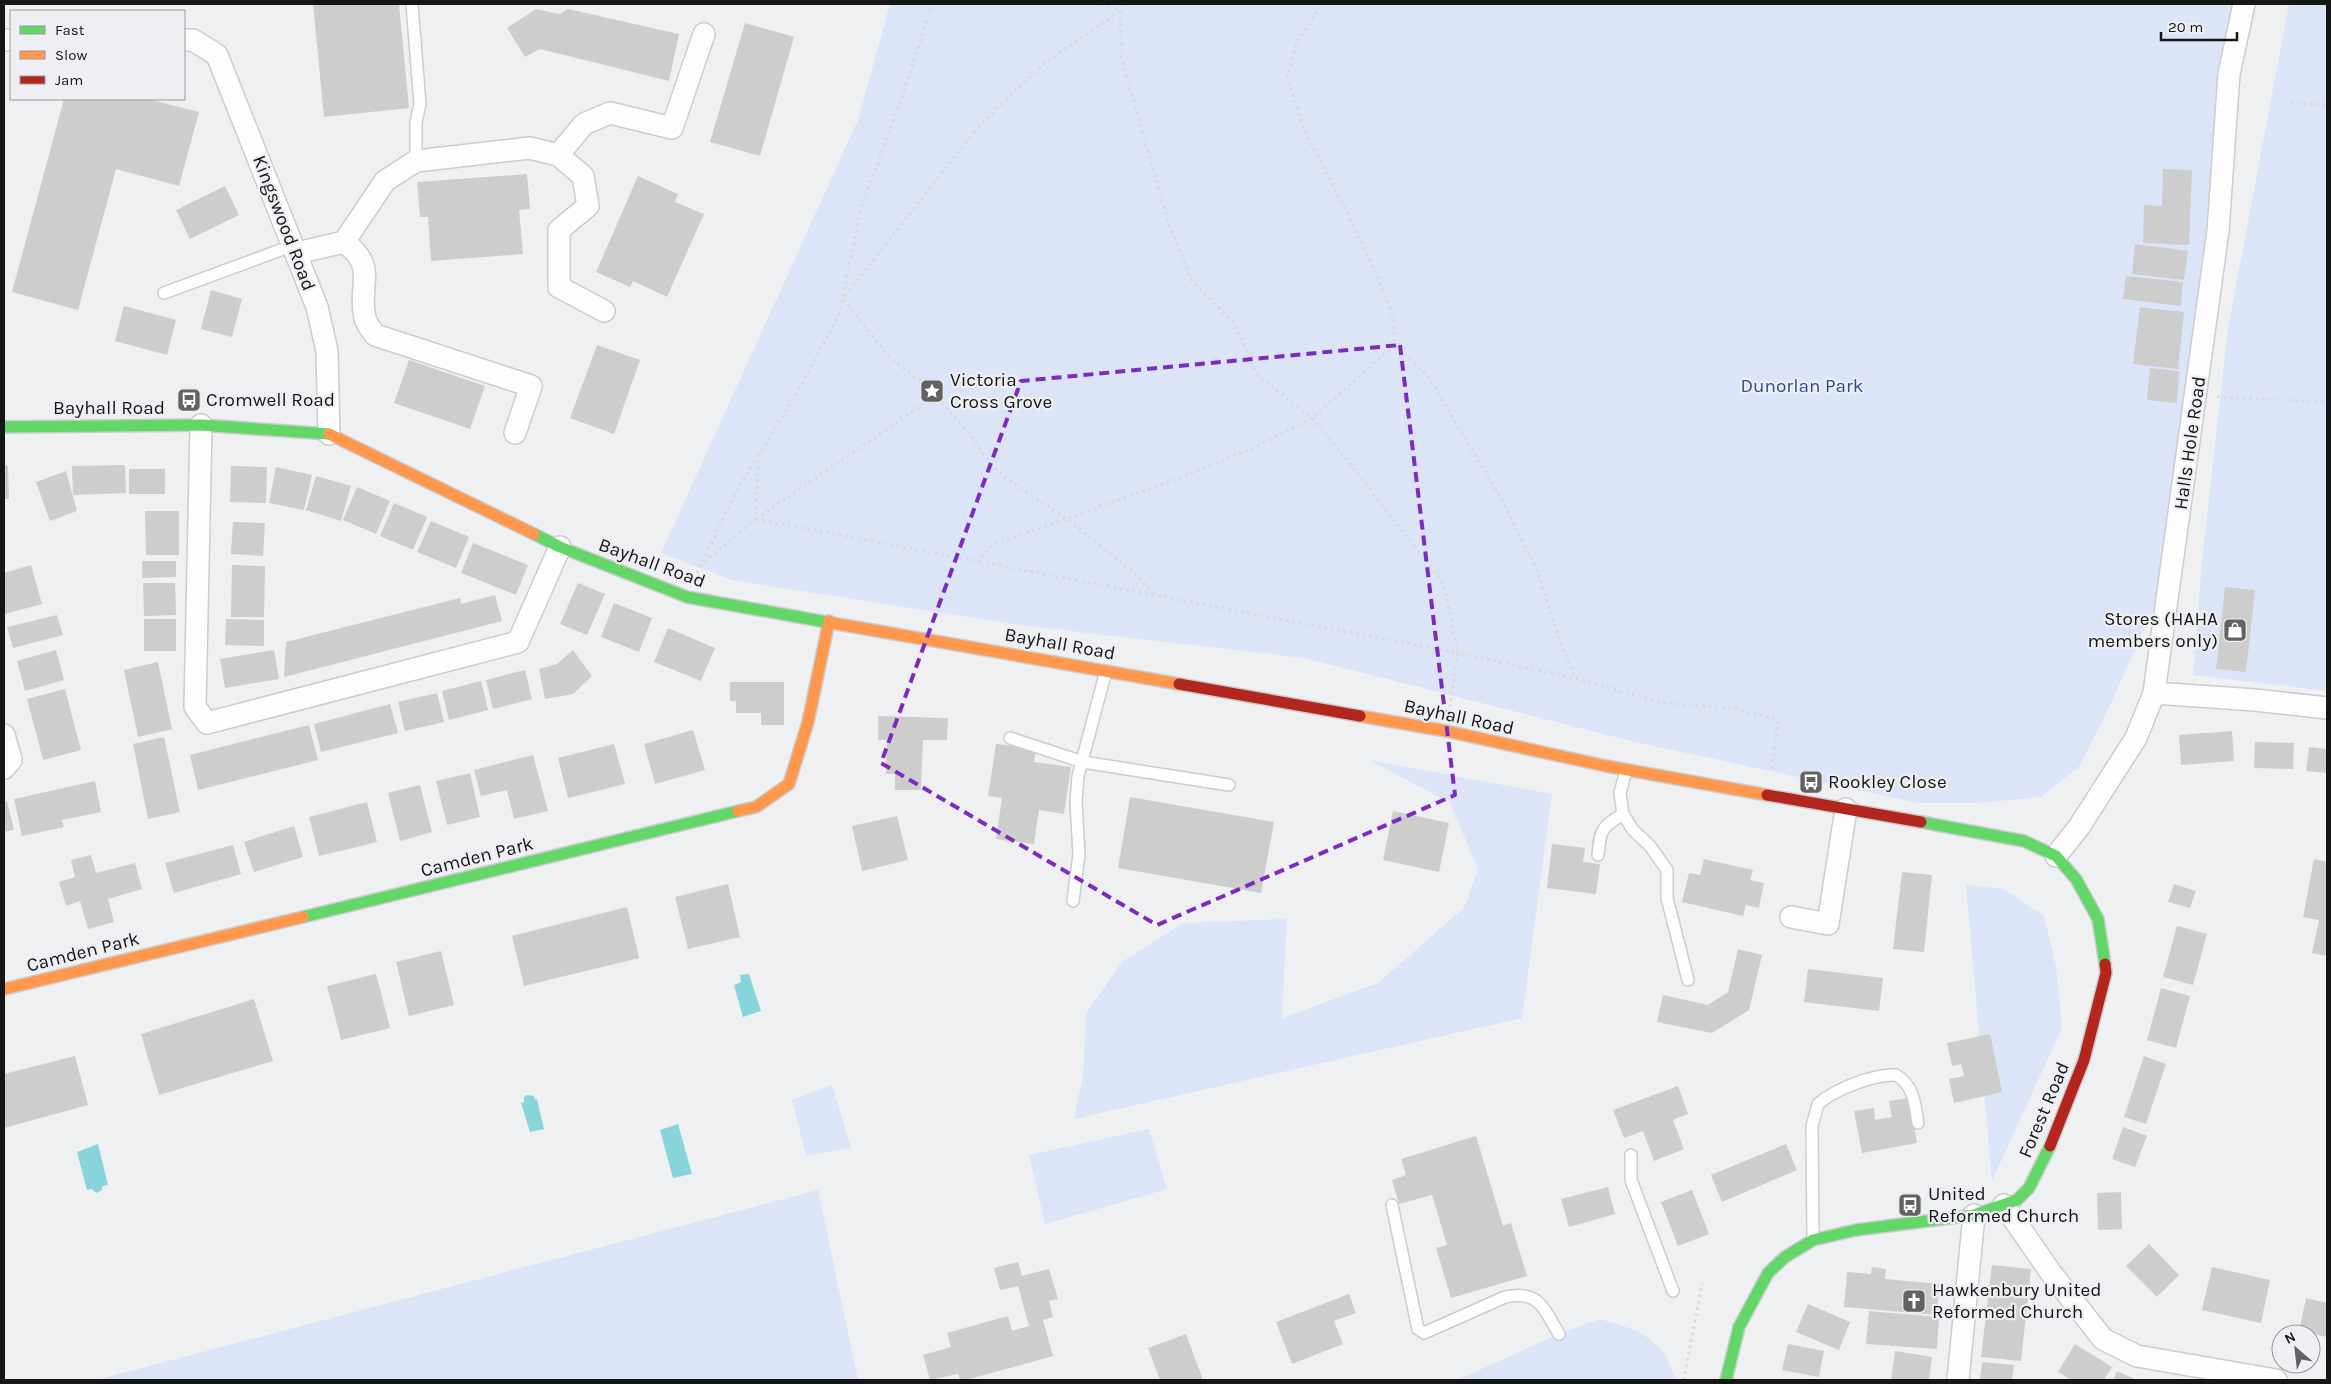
<svg xmlns="http://www.w3.org/2000/svg" width="2331" height="1384" font-family="Karla,sans-serif">
<style>
.green{fill:#dce4f8}
.water{fill:#87d4da}
.building{fill:#cdcdce}
.lines{fill:none;stroke-linecap:round;stroke-linejoin:round}
.lane-casing{stroke:#cbcccd;stroke-width:14}
.street-casing{stroke:#cbcccd;stroke-width:24}
.fast-casing{stroke:#cbcccd;stroke-width:14}
.slow-casing{stroke:#cbcccd;stroke-width:14}
.jam-casing{stroke:#cbcccd;stroke-width:14}
.path{stroke:#dadadb;stroke-width:3;stroke-dasharray:2.5 4;stroke-linecap:butt}
.lane{stroke:#fdfdfd;stroke-width:11}
.street{stroke:#fdfdfd;stroke-width:21}
.fast{stroke:#63d668;stroke-width:11}
.slow{stroke:#ff974d;stroke-width:11}
.jam{stroke:#b3261e;stroke-width:11}
.marked{fill:none;stroke:#7b2cbf;stroke-width:4;stroke-dasharray:10 6;stroke-linejoin:round}
.labels{text-anchor:middle;dominant-baseline:central;stroke-width:4.5;stroke-linejoin:round;paint-order:stroke}
.street-label{font-size:19px;fill:#161617;stroke:#eeeff2}
.poi-label{font-size:19px;fill:#161617;stroke:#eeeff2;text-anchor:start}
.park-label{font-size:19px;fill:#314a97;stroke:#eeeff2}
</style>
<rect width="100%" height="100%" fill="#eff0f1"/>
<path class="green" d="M 890,4 L 2238,4 L 2214,232 L 2162,590 L 2105,716 L 2079,767 L 2041,797 L 1976,803 L 1918,803 L 1631,741 L 1304,658 L 1019,625 L 732,580 L 661,553 L 858,120 Z
M 2289,4 L 2327,4 L 2327,691 L 2193,675 L 2202,561 L 2228,328 Z
M 1369,760 L 1552,794 L 1522,1018 L 1074,1119 L 1083,1075 L 1086,1013 L 1122,962 L 1183,923 L 1287,919 L 1282,1018 L 1378,983 L 1464,908 L 1478,869 L 1450,803 Z
M 1966,885 L 2004,889 L 2044,916 L 2056,966 L 2062,1028 L 1992,1181 Z
M 832,1085 L 851,1148 L 806,1156 L 792,1100 Z
M 1149,1129 L 1167,1189 L 1045,1224 L 1029,1155 Z
M 818,1190 L 858,1380 L 96,1380 Z
M 1600,1319 C 1641,1331 1662,1337 1676,1380 L 1457,1380 L 1559,1334 Z"/>
<path class="water" d="M 749,974 L 761,1011 L 743,1017 L 734,985 L 741,982 L 740,975 Z
M 527,1095 L 534,1096 L 535,1100 L 537,1099 L 544,1129 L 530,1132 L 521,1103 L 524,1102 L 524,1097 Z
M 678,1124 L 692,1174 L 673,1178 L 660,1130 Z
M 98,1144 L 108,1185 L 102,1186 L 102,1190 L 96,1193 L 92,1189 L 87,1190 L 77,1152 Z"/>
<path class="building" d="M 313,4 L 399,4 L 409,108 L 324,117 Z
M 536,9 L 559,14 L 568,9 L 679,34 L 669,81 L 540,49 L 525,57 L 507,28 Z
M 745,23 L 794,37 L 760,156 L 710,142 Z
M 64,99 L 148,99 L 199,112 L 179,186 L 116,169 L 78,310 L 12,292 Z
M 2163,169 L 2192,170 L 2189,245 L 2143,243 L 2144,205 L 2162,206 Z
M 527,174 L 530,209 L 519,210 L 523,254 L 431,261 L 428,217 L 420,217 L 417,182 Z
M 638,176 L 678,194 L 675,202 L 704,214 L 667,297 L 633,281 L 630,287 L 596,272 Z
M 225,186 L 239,215 L 190,239 L 176,210 Z
M 2135,244 L 2188,251 L 2184,280 L 2132,274 Z
M 2126,276 L 2183,282 L 2181,306 L 2123,299 Z
M 211,290 L 242,299 L 232,337 L 201,329 Z
M 124,306 L 176,320 L 167,355 L 115,341 Z
M 2140,307 L 2184,312 L 2178,369 L 2133,364 Z
M 597,345 L 640,360 L 614,434 L 570,418 Z
M 409,360 L 485,386 L 470,429 L 394,403 Z
M 2150,368 L 2179,371 L 2177,403 L 2147,400 Z
M 8,465 L 9,499 L 4,499 L 4,466 Z
M 125,465 L 126,493 L 73,495 L 72,466 Z
M 231,466 L 267,467 L 266,503 L 230,502 Z
M 276,467 L 312,475 L 304,510 L 269,503 Z
M 129,469 L 165,469 L 165,494 L 129,494 Z
M 66,471 L 77,511 L 50,521 L 36,482 Z
M 316,476 L 351,486 L 341,521 L 306,510 Z
M 357,487 L 390,501 L 376,534 L 343,520 Z
M 394,503 L 427,517 L 413,550 L 380,536 Z
M 145,511 L 179,511 L 179,555 L 146,555 Z
M 431,521 L 469,537 L 456,568 L 417,552 Z
M 233,522 L 265,523 L 263,556 L 231,554 Z
M 473,543 L 528,565 L 516,595 L 461,573 Z
M 142,561 L 176,561 L 176,577 L 142,578 Z
M 31,565 L 42,604 L 5,614 L 4,573 Z
M 232,565 L 265,566 L 264,617 L 231,617 Z
M 143,583 L 175,583 L 176,615 L 144,616 Z
M 578,583 L 605,594 L 587,635 L 560,624 Z
M 2225,587 L 2255,590 L 2246,672 L 2216,669 Z
M 495,595 L 502,621 L 284,677 L 286,642 L 460,598 L 461,604 Z
M 614,603 L 652,618 L 639,652 L 601,637 Z
M 57,615 L 63,635 L 13,648 L 7,627 Z
M 144,619 L 176,619 L 176,651 L 144,651 Z
M 226,619 L 264,620 L 264,646 L 225,645 Z
M 668,628 L 715,648 L 701,681 L 654,662 Z
M 56,650 L 64,680 L 25,691 L 17,661 Z
M 274,650 L 279,679 L 225,688 L 220,659 Z
M 573,650 L 592,676 L 573,694 L 545,699 L 539,669 L 557,664 Z
M 158,662 L 172,729 L 138,737 L 124,670 Z
M 525,670 L 532,699 L 493,709 L 486,680 Z
M 481,681 L 488,710 L 449,720 L 442,691 Z
M 730,682 L 784,682 L 784,725 L 761,725 L 761,713 L 736,713 L 736,701 L 730,701 Z
M 65,689 L 81,750 L 43,760 L 27,699 Z
M 437,693 L 444,722 L 405,731 L 398,702 Z
M 390,704 L 398,733 L 321,752 L 314,724 Z
M 878,716 L 948,718 L 947,740 L 923,740 L 921,790 L 895,790 L 895,774 L 886,774 L 887,740 L 878,740 Z
M 309,725 L 318,760 L 198,790 L 190,755 Z
M 693,730 L 705,770 L 655,784 L 644,744 Z
M 2232,731 L 2234,761 L 2181,765 L 2179,735 Z
M 164,737 L 180,812 L 148,819 L 133,744 Z
M 2255,742 L 2294,743 L 2293,769 L 2254,768 Z
M 614,744 L 625,784 L 568,798 L 558,758 Z
M 996,744 L 1036,749 L 1034,762 L 1071,767 L 1064,814 L 1039,810 L 1034,844 L 996,839 L 1002,798 L 988,796 Z
M 2309,747 L 2327,749 L 2327,773 L 2306,771 Z
M 533,755 L 548,811 L 514,819 L 507,790 L 481,796 L 474,770 Z
M 470,773 L 480,817 L 447,825 L 436,781 Z
M 95,781 L 101,812 L 62,820 L 64,827 L 22,836 L 14,799 Z
M 420,785 L 432,832 L 400,841 L 388,793 Z
M 1130,797 L 1274,822 L 1261,893 L 1118,868 Z
M 7,801 L 14,830 L 4,832 L 4,802 Z
M 367,802 L 377,842 L 319,856 L 309,817 Z
M 1393,811 L 1449,823 L 1439,872 L 1383,860 Z
M 897,816 L 908,860 L 862,871 L 852,826 Z
M 294,826 L 303,857 L 254,872 L 244,842 Z
M 1552,844 L 1585,848 L 1583,862 L 1600,864 L 1596,894 L 1547,888 Z
M 233,845 L 241,874 L 174,893 L 165,863 Z
M 91,855 L 96,873 L 135,863 L 142,889 L 108,899 L 114,922 L 88,929 L 80,901 L 66,906 L 59,882 L 75,877 L 71,860 Z
M 1704,859 L 1753,870 L 1750,880 L 1764,883 L 1759,908 L 1746,905 L 1743,916 L 1682,902 L 1689,873 L 1700,875 Z
M 2314,859 L 2327,862 L 2327,956 L 2312,953 L 2319,920 L 2303,917 Z
M 1902,872 L 1932,875 L 1924,952 L 1893,949 Z
M 728,884 L 740,937 L 688,949 L 675,897 Z
M 2174,884 L 2196,891 L 2190,908 L 2168,902 Z
M 627,907 L 639,958 L 524,986 L 512,936 Z
M 2177,926 L 2207,934 L 2193,985 L 2163,977 Z
M 1738,949 L 1762,955 L 1749,1010 L 1712,1033 L 1657,1022 L 1663,995 L 1708,1005 L 1728,992 Z
M 441,951 L 454,1005 L 409,1016 L 396,962 Z
M 1808,969 L 1883,978 L 1879,1011 L 1804,1002 Z
M 376,974 L 390,1028 L 341,1040 L 327,986 Z
M 2161,988 L 2190,996 L 2176,1048 L 2147,1040 Z
M 254,999 L 273,1061 L 159,1095 L 141,1034 Z
M 1990,1034 L 2002,1092 L 1954,1103 L 1949,1079 L 1964,1076 L 1961,1064 L 1952,1066 L 1947,1043 Z
M 75,1056 L 88,1105 L 4,1128 L 4,1074 Z
M 2144,1056 L 2166,1064 L 2146,1124 L 2124,1117 Z
M 1678,1086 L 1688,1114 L 1673,1120 L 1684,1149 L 1654,1161 L 1643,1131 L 1624,1138 L 1613,1110 Z
M 1910,1098 L 1917,1143 L 1862,1153 L 1854,1111 L 1874,1108 L 1875,1120 L 1892,1117 L 1889,1101 Z
M 2123,1127 L 2147,1136 L 2135,1167 L 2112,1159 Z
M 1476,1136 L 1503,1226 L 1511,1223 L 1527,1276 L 1451,1298 L 1436,1248 L 1447,1245 L 1432,1195 L 1399,1204 L 1392,1180 L 1406,1175 L 1401,1159 Z
M 1786,1144 L 1797,1170 L 1722,1202 L 1711,1175 Z
M 1608,1187 L 1615,1214 L 1569,1227 L 1561,1199 Z
M 1692,1190 L 1709,1234 L 1678,1246 L 1661,1202 Z
M 2121,1192 L 2122,1229 L 2098,1230 L 2097,1193 Z
M 2149,1244 L 2179,1275 L 2157,1297 L 2126,1266 Z
M 1018,1262 L 1022,1276 L 1049,1269 L 1058,1299 L 1049,1301 L 1053,1317 L 1043,1320 L 1053,1356 L 966,1380 L 960,1380 L 958,1374 L 930,1380 L 923,1355 L 951,1347 L 947,1333 L 1008,1316 L 1012,1331 L 1029,1326 L 1018,1286 L 1000,1290 L 994,1268 Z
M 1992,1265 L 2031,1269 L 2021,1361 L 1981,1357 Z
M 1872,1267 L 1886,1269 L 1885,1279 L 1939,1284 L 1937,1315 L 1844,1307 L 1847,1272 L 1871,1274 Z
M 2212,1267 L 2270,1280 L 2261,1323 L 2202,1310 Z
M 1349,1294 L 1356,1313 L 1334,1321 L 1343,1344 L 1292,1364 L 1276,1322 Z
M 2306,1298 L 2327,1303 L 2327,1337 L 2299,1331 Z
M 1808,1304 L 1850,1322 L 1839,1350 L 1796,1332 Z
M 1869,1311 L 1939,1317 L 1937,1349 L 1866,1344 Z
M 1186,1334 L 1203,1380 L 1160,1380 L 1148,1348 Z
M 1788,1344 L 1824,1351 L 1819,1377 L 1782,1370 Z
M 2075,1344 L 2112,1367 L 2104,1380 L 2071,1380 L 2058,1372 Z
M 1895,1351 L 1932,1357 L 1929,1380 L 1891,1380 Z
M 1982,1362 L 2014,1365 L 2012,1380 L 1980,1380 Z
M 2117,1371 L 2137,1380 L 2113,1380 Z"/>
<g class="lines">
<g class="lane-casing">
<path id="lane" d="M 412,4 L 420,104 L 416,122 L 416,161
M 164,293 L 294,245
M 1010,738 L 1083,762 L 1229,785
M 1626,770 L 1620,793 L 1623,814 L 1633,830 L 1650,846 L 1667,870 L 1667,898 L 1688,980
M 1598,855 C 1600,829 1602,827 1623,814
M 1073,901 L 1079,854 L 1076,802 L 1078,776 L 1106,671
M 1631,1155 L 1631,1180 L 1673,1291
M 1392,1205 L 1418,1329 L 1424,1333 L 1505,1297 C 1540,1290 1543,1308 1559,1334
M 1813,1240 L 1812,1126 L 1818,1104 C 1835,1089 1874,1074 1896,1075 C 1914,1085 1915,1105 1918,1123"/>
</g>
<g class="street-casing">
<path id="street" d="M 4,40 L 11,40
M 184,40 L 193,40 L 217,55 L 317,307 L 327,351 L 329,434
M 558,155 L 583,176 L 588,206 L 559,230 L 559,287 L 604,311
M 297,253 L 344,242
M 201,425 L 195,707 L 207,723 L 518,642 L 560,547
M 515,433 L 531,386 L 375,335 C 372,330 366,324 365,318 C 357,284 379,268 344,242 L 385,181 L 416,161 L 530,148 L 558,155 L 584,124 L 610,113 L 672,128 L 704,34
M 2154,693 L 2255,700 L 2327,708
M 4,735 L 11,760 L 4,768
M 2056,856 L 2079,827 L 2136,738 L 2154,693 L 2218,231 L 2229,74 L 2244,4
M 1791,917 L 1828,924 L 1846,809
M 2004,1205 L 2051,1273 L 2103,1339 L 2137,1356 L 2276,1380
M 1958,1380 L 1974,1215"/>
</g>
<g class="fast-casing">
<path id="fast" d="M 4,427 L 201,425 L 329,434
M 534,534 L 560,547 L 687,597 L 832,623
M 1921,822 L 2024,841 L 2056,856 L 2076,879 L 2098,919 L 2105,964
M 303,917 L 738,811
M 1726,1380 L 1739,1327 L 1768,1273 L 1785,1257 L 1813,1240 L 1856,1230 L 1974,1215 L 2017,1200 L 2029,1188 L 2050,1146"/>
</g>
<g class="slow-casing">
<path id="slow" d="M 329,434 L 534,534
M 832,623 L 1179,684
M 1360,716 L 1446,731 L 1606,766 L 1767,795
M 738,811 L 756,807 L 789,784 L 808,722 L 829,621
M 4,989 L 303,917"/>
</g>
<g class="jam-casing">
<path id="jam" d="M 1179,684 L 1360,716
M 1767,795 L 1921,822
M 2050,1146 L 2084,1060 L 2106,973 L 2105,964"/>
</g>
<path class="path" d="M 1102,4 L 1120,11 L 1045,63 L 981,124 L 843,298 L 890,358 L 922,382 L 966,429 L 993,467 L 1023,490 L 1067,519 L 1132,571 L 1155,595
M 1120,4 L 1121,57 L 1169,224 L 1192,281 L 1234,323 L 1257,375 L 1312,418 L 1359,475 L 1444,584 L 1458,653 L 1575,678 L 1662,703 L 1732,708 L 1778,720 L 1772,770
M 2291,103 L 2327,105
M 1394,346 L 1427,375 L 1498,493 L 1537,570 L 1561,644 L 1575,678
M 2217,397 L 2327,402
M 756,519 L 1458,653 L 1450,706
M 756,519 L 935,396
M 977,562 L 993,545 L 1174,480 L 1255,447 L 1312,418 L 1394,346 L 1394,320 L 1378,278 L 1343,204 L 1306,134 L 1287,76 L 1296,43 L 1323,4
M 699,566 L 756,519 L 758,457 L 796,394 L 839,315 L 861,208 L 904,92 L 932,4
M 697,573 L 736,492 L 756,459
M 1684,1380 L 1702,1283"/>
<use href="#lane" class="lane"/>
<use href="#street" class="street"/>
<use href="#fast" class="fast"/>
<use href="#slow" class="slow"/>
<use href="#jam" class="jam"/>
</g>
<path class="marked" d="M 1400,345 L 1455,795 L 1157,925 L 881,763 L 1021,381 Z"/>
<defs>
<g id="sight-square" transform="scale(1.25)"><rect x="-9" y="-9" width="18" height="18" rx="4" fill="#626263" stroke="#eeeff2"/><path d="M0-6L1.8-2.2L6-1.7L2.9 1.2L3.7 5.4L0 3.3L-3.7 5.4L-2.9 1.2L-6-1.7L-1.8-2.2Z" fill="#fff"/></g>
<g id="bus-square" transform="scale(1.25)"><rect x="-9" y="-9" width="18" height="18" rx="4" fill="#626263" stroke="#eeeff2"/><path d="M-5-6H5V4H4V6H2V4H-2V6H-4V4H-5ZM-3.5-4V0h7V-4ZM-3.5 1.2v1.5H-2V1.2ZM2 1.2v1.5H3.5V1.2Z" fill="#fff"/></g>
<g id="shop-square" transform="scale(1.25)"><rect x="-9" y="-9" width="18" height="18" rx="4" fill="#626263" stroke="#eeeff2"/><path d="M-5-2.5h2.3a2.7 3.5 0 0 1 5.4 0H5L5.5 6h-11ZM-1.5-2.5h3a1.5 2.3 0 0 0-3 0Z" fill="#fff"/></g>
<g id="church-square" transform="scale(1.25)"><rect x="-9" y="-9" width="18" height="18" rx="4" fill="#626263" stroke="#eeeff2"/><path d="M-1.2-6h2.4v3.5h3.3v2.4h-3.3V6h-2.4V-.1h-3.3v-2.4h3.3Z" fill="#fff"/></g>
</defs>
<g fill-rule="evenodd">
<use href="#sight-square" x="932" y="391"/>
<use href="#bus-square" x="189" y="400"/>
<use href="#shop-square" x="2235" y="630"/>
<use href="#bus-square" x="1811" y="782"/>
<use href="#bus-square" x="1910" y="1205"/>
<use href="#church-square" x="1914" y="1301"/>
</g>
<g class="labels">
<g class="street-label">
<text transform="translate(284 223) rotate(69)">Kingswood Road</text>
<text x="109" y="408">Bayhall Road</text>
<text transform="translate(2190 443) rotate(-82)">Halls Hole Road</text>
<text transform="translate(652 563) rotate(20)">Bayhall Road</text>
<text transform="translate(1060 644) rotate(10)">Bayhall Road</text>
<text transform="translate(1459 717) rotate(12)">Bayhall Road</text>
<text transform="translate(477 857) rotate(-14)">Camden Park</text>
<text transform="translate(83 952) rotate(-14)">Camden Park</text>
<text transform="translate(2044 1110) rotate(-67)">Forest Road</text>
</g>
<g class="poi-label">
<text x="950" y="380">Victoria<tspan x="950" dy="22">Cross Grove</tspan></text>
<text x="206" y="400">Cromwell Road</text>
<text x="2218" y="619" text-anchor="end">Stores (HAHA<tspan x="2218" dy="22">members only)</tspan></text>
<text x="1828" y="782">Rookley Close</text>
<text x="1928" y="1194">United<tspan x="1928" dy="22">Reformed Church</tspan></text>
<text x="1932" y="1290">Hawkenbury United<tspan x="1932" dy="22">Reformed Church</tspan></text>
</g>
<g class="park-label">
<text x="1802" y="386">Dunorlan Park</text>
</g>
</g>
<rect width="2331" height="1384" fill="none" stroke="#161617" stroke-width="10"/>
<rect x="10" y="10" width="175" height="90" fill="#eeeff2" stroke="#98989a"/>
<rect x="20" y="26" width="25" height="8" fill="#63d668" stroke="#98989a"/>
<text x="55" y="35" font-size="15" fill="#161617">Fast</text>
<rect x="20" y="51" width="25" height="8" fill="#ff974d" stroke="#98989a"/>
<text x="55" y="60" font-size="15" fill="#161617">Slow</text>
<rect x="20" y="76" width="25" height="8" fill="#b3261e" stroke="#98989a"/>
<text x="55" y="85" font-size="15" fill="#161617">Jam</text>
<g transform="translate(2296 1349) rotate(332)"><circle r="24" fill="#eeeff2" stroke="#98989a"/>
<path d="M0-4L9 19L0 12L-9 19Z" fill="#626263"/>
<text y="-8" font-size="14" font-weight="bold" text-anchor="middle" fill="#161617">N</text>
</g>
<path d="M2161 32v8h76v-8" fill="none" stroke="#161617" stroke-width="2.5"/>
<text x="2168" y="32" font-size="15" fill="#161617" stroke="#eeeff2" stroke-width="4" paint-order="stroke">20 m</text>
</svg>
